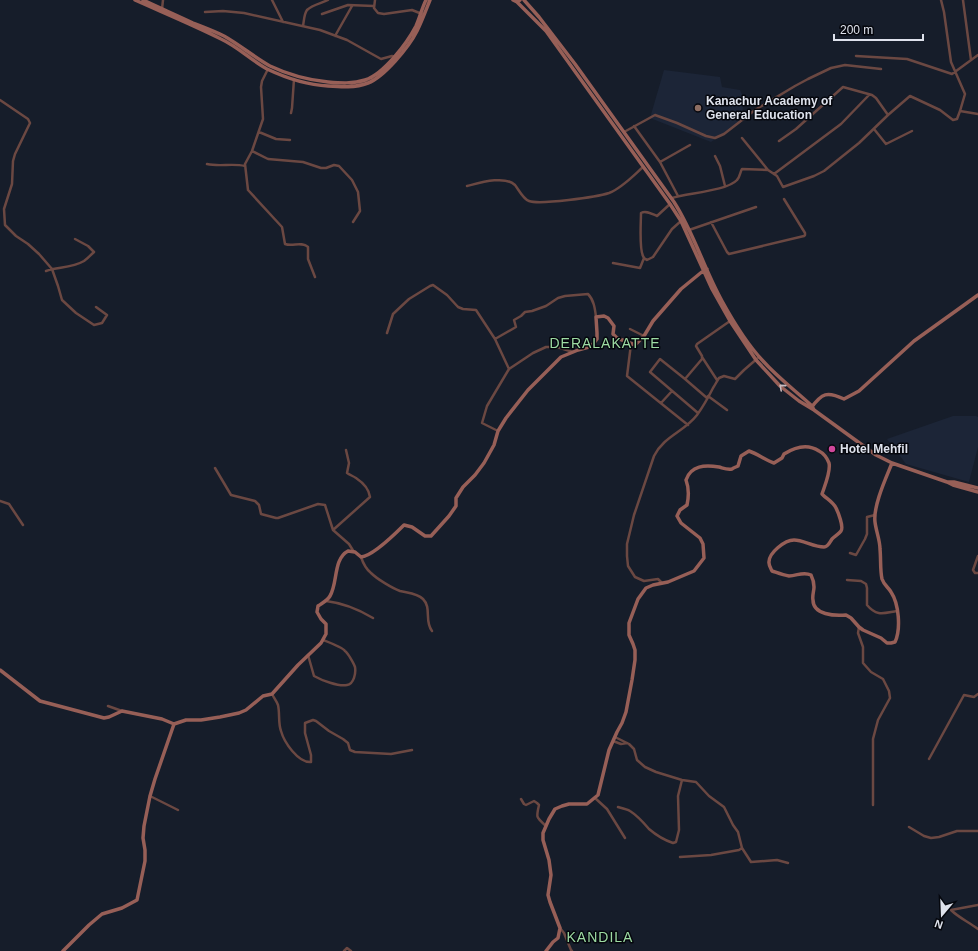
<svg xmlns="http://www.w3.org/2000/svg" width="978" height="951" font-family="Helvetica,sans-serif">
<style>
.built{fill:#1c2537}
.lines{fill:none;stroke-linecap:round;stroke-linejoin:round}
.street{stroke:#6b4842;stroke-width:2.5}
.secondary{stroke:#975f57;stroke-width:3.5}
.oneway{stroke:#c9bbbf}
.education-dot{fill:#8d6e63;stroke:#05070d;stroke-width:1.5}
.hotel-dot{fill:#d1479c;stroke:#05070d;stroke-width:1.5}
.labels{text-anchor:middle;dominant-baseline:central;stroke-width:3;stroke-linejoin:round;paint-order:stroke}
.poi-label{font-size:12px;font-weight:bold;fill:#dee2ec;stroke:#05070d;text-anchor:start}
.quarter-label{font-size:14px;letter-spacing:1px;fill:#9ddba3;stroke:#05070d}
</style>
<rect width="100%" height="100%" fill="#161d2a"/>
<path class="built" d="M 664,70 L 720,77 L 722,87 L 740,90 L 744,99 L 741,122 L 711,142 L 650,118 Z
M 953,416 L 976,416 L 978,417 L 978,447 L 969,482 L 906,464 L 887,439 Z"/>
<g class="lines">
<path class="street" d="M 272,0 L 283,22
M 375,0 L 374,8 L 378,13 L 384,14 L 412,10 L 422,14
M 963,0 L 971,60
M 162,9 L 163,0
M 205,12 L 223,11 L 244,13 L 320,30 L 347,40 L 381,59 L 392,56 L 395,57
M 322,14 L 348,5 L 374,6
M 303,26 C 304,21 304,14 307,10 C 312,5 322,3 328,0
M 335,36 L 352,6
M 856,56 L 907,59 L 952,74 L 978,55
M 268,69 L 262,81 L 261,87 L 263,119 L 252,151 L 245,164 L 248,190 L 282,227 L 285,244 C 293,247 301,241 308,247 L 308,259 L 315,277
M 0,100 L 28,119 L 30,123 L 15,154 L 13,161 L 12,184 L 4,209 L 5,225 L 16,236 L 28,244 L 39,254 L 52,269 L 58,286 L 62,300 L 76,313 L 94,325 L 102,323 L 107,315 L 96,307
M 960,111 L 978,114
M 291,113 L 292,108 L 294,79
M 634,126 L 660,162 L 690,145
M 874,129 L 886,144 L 912,131
M 259,132 L 276,139 L 290,140
M 624,132 L 655,115 L 677,123 L 706,136 L 715,138 L 724,134 L 755,110 L 795,86 L 808,79 L 831,68 L 845,65 L 881,69
M 742,138 L 768,170
M 779,141 L 796,129 L 843,87 L 872,95 L 876,98 L 888,115
M 252,151 L 268,159 L 303,162 L 321,168 L 326,168 L 334,165 L 339,166 L 352,180 L 358,192 L 360,211 L 353,222
M 715,156 L 720,166 L 725,186
M 660,162 L 678,196
M 207,164 C 220,167 232,163 245,166 L 245,165
M 774,174 L 841,124 L 869,95
M 467,186 C 479,183 505,175 515,185 C 519,190 523,199 529,201 C 540,205 597,197 609,193 C 622,188 633,176 643,167
M 672,198 C 687,193 727,191 737,180 C 740,177 740,172 742,169 L 768,170 L 777,176 L 783,187 L 814,176 L 824,171 L 859,143 L 888,115 L 910,96 L 940,110 L 953,120 L 957,119 L 960,111 L 965,94 L 951,62 L 944,12 L 941,0
M 670,204 L 657,216 C 652,214 646,210 641,213 C 641,222 639,248 643,256 C 644,259 644,258 647,260 L 653,257 L 672,229 L 681,221
M 711,222 L 727,252 L 729,254 L 804,236 L 805,235 L 805,233 L 784,199
M 689,230 L 756,207
M 613,263 L 640,268 L 644,258
M 46,271 C 58,267 72,268 84,261 C 88,258 91,255 94,252 L 88,246 L 75,239
M 630,329 L 644,336
M 387,333 L 393,314 L 409,299 L 430,286 L 433,285 L 447,295 L 458,307 L 463,309 L 476,310 L 495,339 L 509,369
M 495,339 L 516,327 L 514,320 L 521,316 L 525,312 L 532,311 L 546,306 L 558,298 L 565,296 L 588,294 C 594,300 595,309 596,317
M 631,344 L 627,376 L 688,425
M 702,357 L 717,380
M 685,379 L 707,398
M 708,396 L 727,410
M 661,403 L 672,391
M 698,413 L 650,372 L 660,359 L 685,379 L 702,359 L 702,356 L 696,346 L 697,344 L 730,321
M 498,431 L 482,423 L 487,406 L 509,369 L 533,353 L 546,347 L 557,347 L 573,352
M 215,468 L 231,495 L 255,501 L 259,505 L 261,514 L 276,518 L 278,518 L 318,504 L 325,505 L 333,530 L 349,544 L 354,552
M 0,501 L 9,504 L 23,525
M 333,530 L 370,497 C 369,489 362,482 356,478 C 353,476 350,475 347,473 L 349,463 L 346,450
M 850,553 L 856,555 L 865,539 L 867,534 L 867,517 L 875,515
M 978,556 L 973,570 L 975,573 L 978,573
M 361,557 C 363,563 366,569 371,573 C 377,579 392,588 400,591 C 408,593 417,593 423,599 C 432,608 424,621 432,631
M 847,580 L 861,581 L 866,584 L 867,588 L 867,605 C 877,617 884,613 897,611
M 662,583 L 658,579 L 644,581 L 635,577 L 628,566 L 627,556 L 627,544 L 634,515 L 654,456 C 664,436 684,432 697,415 C 702,408 709,396 713,388 C 715,385 717,381 719,378 L 724,376 L 735,379 L 744,370 L 759,357
M 326,601 C 343,603 358,609 373,618
M 859,627 L 858,633 L 863,647 L 863,663 L 871,672 L 883,679 L 889,691 L 890,698 L 878,720 L 873,739 L 873,805
M 308,655 L 314,676 C 321,680 339,687 347,685 C 354,684 356,673 355,667 C 354,664 348,653 345,651 C 342,647 328,642 323,640
M 272,694 C 274,698 277,702 278,705 C 280,714 278,723 281,731 C 284,742 298,763 311,762 L 311,755 L 305,733 L 305,723 L 313,720 L 316,721 L 329,731 L 343,739 L 348,743 L 350,750 L 355,752 L 391,754 L 412,750
M 108,706 L 122,711
M 615,737 L 629,744 L 634,749 L 637,760 L 645,767 L 656,772 L 682,780 L 696,782 L 709,796 L 724,807 L 733,825 L 738,832 L 742,848 L 751,862 L 777,860 L 788,863
M 613,741 L 621,744 L 627,743
M 929,759 L 964,695 L 974,697 L 978,694
M 150,796 L 178,810
M 595,798 L 607,809 L 625,838
M 521,799 L 524,804 L 526,805 L 534,801 L 537,803 L 539,805 C 536,818 536,817 546,826
M 618,807 C 622,808 627,809 630,811 C 638,816 643,822 649,829 C 656,835 664,840 673,843 L 676,842 L 679,830 L 678,796 L 682,780
M 909,827 L 924,836 L 931,838 L 939,837 L 957,831 L 978,831
M 680,857 L 711,855 L 739,850 L 742,848
M 978,905 L 951,910 C 959,918 969,922 978,929
M 560,928 L 564,933 L 571,950 L 572,951
M 344,951 L 347,948 L 351,951"/>
<path class="secondary" d="M 135,0 C 164,13 193,25 221,39 C 238,47 251,60 267,69 C 286,78 307,85 328,86 C 341,87 355,88 368,83 C 384,77 409,47 417,31 C 422,21 426,10 430,0
M 143,0 C 160,8 176,15 193,23 C 203,27 214,31 224,36 C 240,45 254,57 270,66 C 289,75 308,80 328,82 C 340,83 353,84 365,80 C 384,74 407,43 416,26 C 420,17 422,8 426,0
M 513,0 L 517,2 L 520,0
M 524,0 L 539,17 L 575,64 L 674,202 C 694,233 704,269 722,301 C 733,321 747,344 763,361 C 778,378 796,391 812,406 L 814,410
M 517,2 L 546,31 L 670,204 L 681,221 L 712,289 L 730,321 L 756,360 L 780,386 L 799,401 L 814,410 L 876,455 L 892,463 L 947,482 L 953,485 L 978,492
M 811,408 C 822,393 827,391 844,399 L 859,391 L 914,341 L 978,295
M 948,482 L 954,482 L 978,488
M 0,670 L 40,701 L 104,718 L 109,717 L 122,711 L 162,719 L 174,724
M 63,951 L 89,925 L 102,914 L 122,908 L 137,900 L 145,861 L 145,850 L 143,838 L 144,826 L 150,796 L 155,779 L 174,724 L 186,720 L 201,720 L 220,717 L 239,713 L 246,710 L 263,696 L 272,694 L 298,665 L 321,643 L 326,634 L 326,624 L 321,619 L 317,612 L 318,606 C 322,603 327,601 330,596 C 338,583 333,559 348,551 L 355,552 L 361,557 C 373,556 395,534 404,525 L 412,527 L 425,536 L 431,536 L 449,516 L 456,506 L 456,498 L 463,487 L 475,475 L 484,463 L 494,445 L 498,431 L 506,418 L 528,390 L 561,357 L 578,350 L 589,347 L 594,343 L 597,339 L 597,333 L 596,317 L 604,316 L 608,318 L 614,326 L 613,334 L 617,338 L 635,345 L 644,336 L 653,321 L 681,289 L 703,271 L 707,269
M 546,951 L 553,942 L 558,938 L 560,928 L 550,902 L 548,895 L 551,875 L 549,860 L 543,840 L 543,833 L 549,819 L 555,809 L 562,806 L 569,804 L 587,804 L 598,795 L 609,750 L 617,732 L 622,723 L 626,712 L 632,680 L 635,660 L 635,650 L 633,644 L 629,635 L 629,623 L 638,599 L 646,588 L 653,585 L 668,582 L 694,571 L 704,558 L 703,544 L 700,538 L 681,523 L 677,516 L 680,510 L 687,505 C 689,496 689,488 686,480 C 691,465 705,465 719,467 C 723,468 727,470 732,469 C 733,468 736,467 738,466 L 741,456 L 749,451 C 758,454 765,460 774,463 L 782,458 L 784,454 C 795,447 807,443 819,451 C 823,453 827,458 829,463 C 831,471 825,485 822,494 L 823,495 C 827,499 833,502 836,508 C 838,512 844,527 841,531 C 839,534 835,536 832,539 C 830,542 828,547 824,547 C 814,547 803,540 794,540 C 785,540 768,553 769,563 C 769,566 771,569 772,571 C 778,573 783,575 789,576 C 797,576 803,571 811,575 C 813,579 814,583 814,587 C 814,591 812,596 813,600 C 813,615 835,616 846,615 L 851,618 L 859,627 L 863,630 L 881,638 L 887,643 L 891,643 L 895,642 C 901,629 899,604 891,592 C 888,587 884,585 882,579 C 880,570 881,559 880,549 C 880,540 876,531 875,522 C 873,506 886,478 892,463"/>
</g>
<defs><path id="oneway-chevron" d="M-2-3.5L2.5 0L-2 3.5" fill="none" stroke-width="1.6" stroke-linecap="round" stroke-linejoin="round"/></defs>
<use class="oneway" href="#oneway-chevron" transform="translate(782 387) rotate(-139)"/>
<circle class="education-dot" cx="698" cy="108" r="4"/>
<circle class="hotel-dot" cx="832" cy="449" r="4"/>
<g class="labels">
<g class="poi-label">
<text x="706" y="101">Kanachur Academy of<tspan x="706" dy="14">General Education</tspan></text>
<text x="840" y="449">Hotel Mehfil</text>
</g>
<g class="quarter-label">
<text x="605" y="343">DERALAKATTE</text>
<text x="600" y="937">KANDILA</text>
</g>
</g>
<g transform="translate(942 915) rotate(199)" stroke="#05070d" stroke-width="3" paint-order="stroke">
<path d="M0-3L7 15L0 10L-7 15Z" fill="#dee2ec"/>
<text y="-6" font-size="11" font-weight="bold" text-anchor="middle" fill="#dee2ec">N</text>
</g>
<path d="M834 34v6h89v-6" fill="none" stroke="#dee2ec" stroke-width="2"/>
<text x="840" y="34" font-size="12" fill="#dee2ec" stroke="#05070d" stroke-width="3" paint-order="stroke">200 m</text>
</svg>
